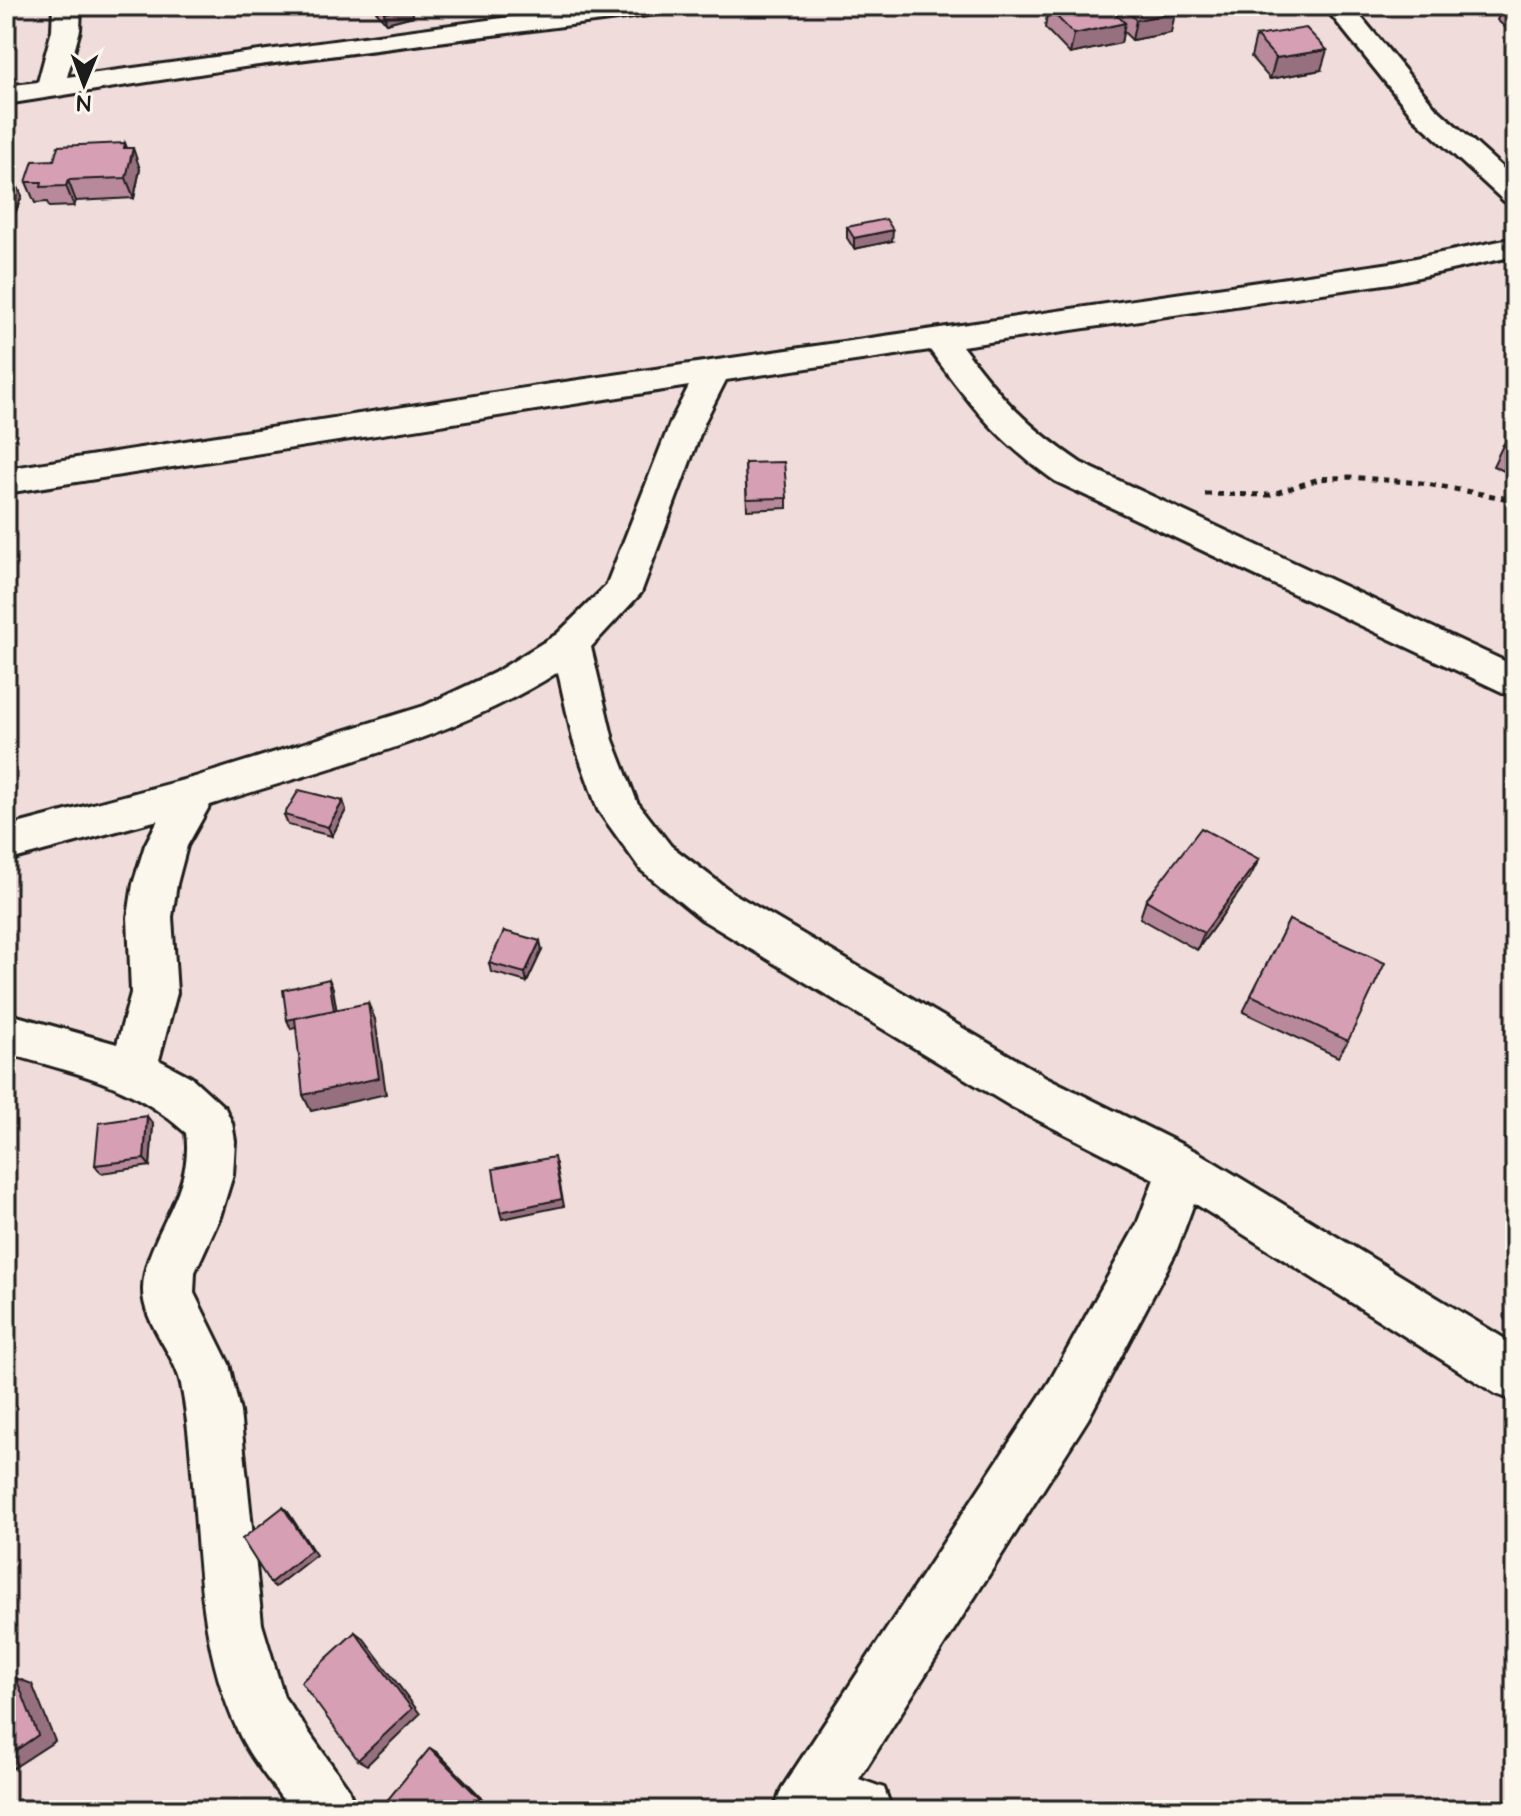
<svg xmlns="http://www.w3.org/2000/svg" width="1521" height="1816" font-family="'Architects Daughter',sans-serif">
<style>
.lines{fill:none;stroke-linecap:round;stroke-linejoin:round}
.minor-casing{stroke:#1c1c1c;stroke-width:6}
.path{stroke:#1c1c1c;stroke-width:5;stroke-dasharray:6 6;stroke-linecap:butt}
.minor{fill:#fbf7ec;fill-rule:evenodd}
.wall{fill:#b8899b;stroke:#1c1c1c;stroke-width:2}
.shaded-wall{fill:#966f7e;stroke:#1c1c1c;stroke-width:2}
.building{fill:#d69fb4;stroke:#1c1c1c;stroke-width:2}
</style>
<rect width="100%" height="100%" fill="#f0dddb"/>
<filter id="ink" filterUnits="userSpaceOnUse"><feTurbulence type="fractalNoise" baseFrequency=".0125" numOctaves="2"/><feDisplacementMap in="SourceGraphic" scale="16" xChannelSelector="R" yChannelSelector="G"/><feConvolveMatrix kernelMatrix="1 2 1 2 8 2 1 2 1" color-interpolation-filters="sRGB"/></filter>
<g filter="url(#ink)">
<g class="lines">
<g class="minor-casing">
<path id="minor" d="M 53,6 L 81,6 L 80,30 L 67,77 L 592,6 L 670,6 L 666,12 L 656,14 L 244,67 L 6,104 L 6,86 L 38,82 L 52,30 Z
M 1324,6 L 1352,6 L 1435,107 L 1515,179 L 1515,204 L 1504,201 L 1415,119 Z
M 1515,238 L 1515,256 L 1391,283 L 962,346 C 1001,398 1026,426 1081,463 L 1515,666 L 1515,698 L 1055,481 C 997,440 972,407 930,350 L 726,380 L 705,421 L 641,593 L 591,647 L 613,740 L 637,802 L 671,846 L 733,893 L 1046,1077 L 1199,1153 L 1515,1345 L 1515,1401 L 1496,1394 L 1194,1203 L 1176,1252 L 1088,1419 L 859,1779 L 884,1788 L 892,1810 L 774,1810 L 782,1788 L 1050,1381 L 1137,1224 L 1154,1179 L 1012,1107 L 701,919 L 641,870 L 598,810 L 573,740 L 558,672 C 453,739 328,767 210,805 L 187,846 L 177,884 L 172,917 L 177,993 L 159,1060 L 191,1077 L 225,1108 L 232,1123 L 235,1141 L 233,1175 L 220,1217 L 195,1272 L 194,1293 L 229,1364 L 240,1412 L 262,1624 L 284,1697 L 348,1788 L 356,1810 L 290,1810 C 273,1784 249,1758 237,1729 C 187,1620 203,1498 181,1384 C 174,1352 142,1322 143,1289 C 144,1237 195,1194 186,1133 C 130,1082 76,1074 6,1053 L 6,1013 L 117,1044 L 131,993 L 128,917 L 133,884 L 145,845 L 158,820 L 6,861 L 6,827 L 195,777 L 424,706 L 494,673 L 557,634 L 606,586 L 671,421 L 689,386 L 6,493 L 6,469 L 551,384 L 1391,263 Z"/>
</g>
<path class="path" d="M 1205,494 L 1270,495 L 1319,479 L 1349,477 L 1421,483 L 1515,500"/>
<use href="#minor" class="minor"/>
</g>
<path class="wall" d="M 375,6 L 411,6 L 413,16 L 386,23 L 376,11 Z
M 1112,6 L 1169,6 L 1171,33 L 1132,40 L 1123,31 L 1121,43 L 1070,54 L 1045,28 L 1048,8 L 1112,10 Z
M 1503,6 L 1515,6 L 1515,36 L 1497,20 Z
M 1256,36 L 1321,70 L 1270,79 L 1251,57 Z
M 125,143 L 127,148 L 140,169 L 134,198 L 76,201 L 74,206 L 49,207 L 47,202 L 35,203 L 26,182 L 54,160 Z
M 6,186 L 17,186 L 22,196 L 13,218 L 6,218 Z
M 847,227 L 892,241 L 854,249 L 847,238 Z
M 1515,432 L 1515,476 L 1493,466 L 1503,445 Z
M 745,463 L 787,498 L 787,508 L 747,510 Z
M 1515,554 L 1515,566 L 1510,564 Z
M 343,801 L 346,810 L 332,836 L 288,825 L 284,815 Z
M 1259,859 L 1250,877 L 1197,950 L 1140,918 L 1146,900 Z
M 1289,920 L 1348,1041 L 1338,1057 L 1243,1012 Z
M 542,950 L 527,982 L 491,972 L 489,963 Z
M 153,1124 L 150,1166 L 101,1173 L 95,1165 Z"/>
<path class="shaded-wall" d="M 409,6 L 411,6 L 413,16 L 386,23 L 384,12 Z
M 1175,13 L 1171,33 L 1132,40 L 1136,20 Z
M 1125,23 L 1121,43 L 1070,54 L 1074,34 Z
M 6,41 L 10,51 L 6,57 Z
M 1327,50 L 1321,70 L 1270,79 L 1276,58 Z
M 125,143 L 131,159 L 133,148 L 140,169 L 134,198 L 126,178 L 124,148 Z
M 68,180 L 76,201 L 74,206 L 66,186 Z
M 17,186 L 22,196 L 13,218 L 9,207 Z
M 893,230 L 892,241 L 854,249 L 854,238 Z
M 343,801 L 346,810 L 332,836 L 328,827 Z
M 1259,859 L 1250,877 L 1197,950 L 1204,933 Z
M 540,941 L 542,950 L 527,982 L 525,973 Z
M 329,979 L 333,988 L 338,1018 L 291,1029 L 287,1020 Z
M 368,1003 L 375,1019 L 386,1094 L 311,1111 L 303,1095 Z
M 147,1116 L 153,1124 L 150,1166 L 144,1159 Z
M 556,1164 L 564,1206 L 502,1219 L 500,1212 Z
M 283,1507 L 288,1512 L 316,1555 L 275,1587 L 270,1583 Z
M 355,1632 L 364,1639 L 420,1714 L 367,1765 L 358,1760 Z
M 16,1678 L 32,1684 L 55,1741 L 6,1773 L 6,1757 Z
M 430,1748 L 438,1753 L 494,1810 L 491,1810 Z"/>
<path class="building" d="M 378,6 L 409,6 L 384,12 Z
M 1056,6 L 1108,6 L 1125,23 L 1074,34 L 1048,8 Z
M 1122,6 L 1169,6 L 1175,13 L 1136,20 Z
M 1306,28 L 1327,50 L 1276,58 L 1256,36 Z
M 125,143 L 124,148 L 133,148 L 126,178 L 68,180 L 66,186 L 41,187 L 42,182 L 26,182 L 33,161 L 54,160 L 58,146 Z
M 6,186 L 17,186 L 9,207 L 6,207 Z
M 886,219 L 893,230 L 854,238 L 847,227 Z
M 1515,432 L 1515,451 L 1503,445 Z
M 784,462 L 787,498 L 747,499 L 745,463 Z
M 299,790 L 343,801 L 328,827 L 284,815 Z
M 1201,828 L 1259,859 L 1204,933 L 1146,900 Z
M 1289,920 L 1385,963 L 1348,1041 L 1251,995 Z
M 504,931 L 540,941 L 525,973 L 489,963 Z
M 329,979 L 334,1010 L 287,1020 L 283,990 Z
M 368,1003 L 379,1078 L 303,1095 L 295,1018 Z
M 147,1116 L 144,1159 L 95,1165 L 99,1123 Z
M 554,1157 L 562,1199 L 500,1212 L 493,1169 Z
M 283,1507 L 311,1550 L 270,1583 L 242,1539 Z
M 355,1632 L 412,1709 L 358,1760 L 301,1682 Z
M 16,1678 L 38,1735 L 6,1757 L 6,1684 Z
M 430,1748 L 491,1810 L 391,1810 L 385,1803 Z"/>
</g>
<rect width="1521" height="1816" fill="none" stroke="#fbf7ec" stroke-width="32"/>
<rect x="16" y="16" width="1489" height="1784" fill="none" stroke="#1c1c1c" stroke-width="3" filter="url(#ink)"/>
<g transform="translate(84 84) rotate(181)" stroke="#fbf7ec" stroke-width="6" paint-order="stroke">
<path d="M0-6L14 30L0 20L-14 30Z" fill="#1c1c1c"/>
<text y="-12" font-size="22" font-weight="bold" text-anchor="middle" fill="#1c1c1c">N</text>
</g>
</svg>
